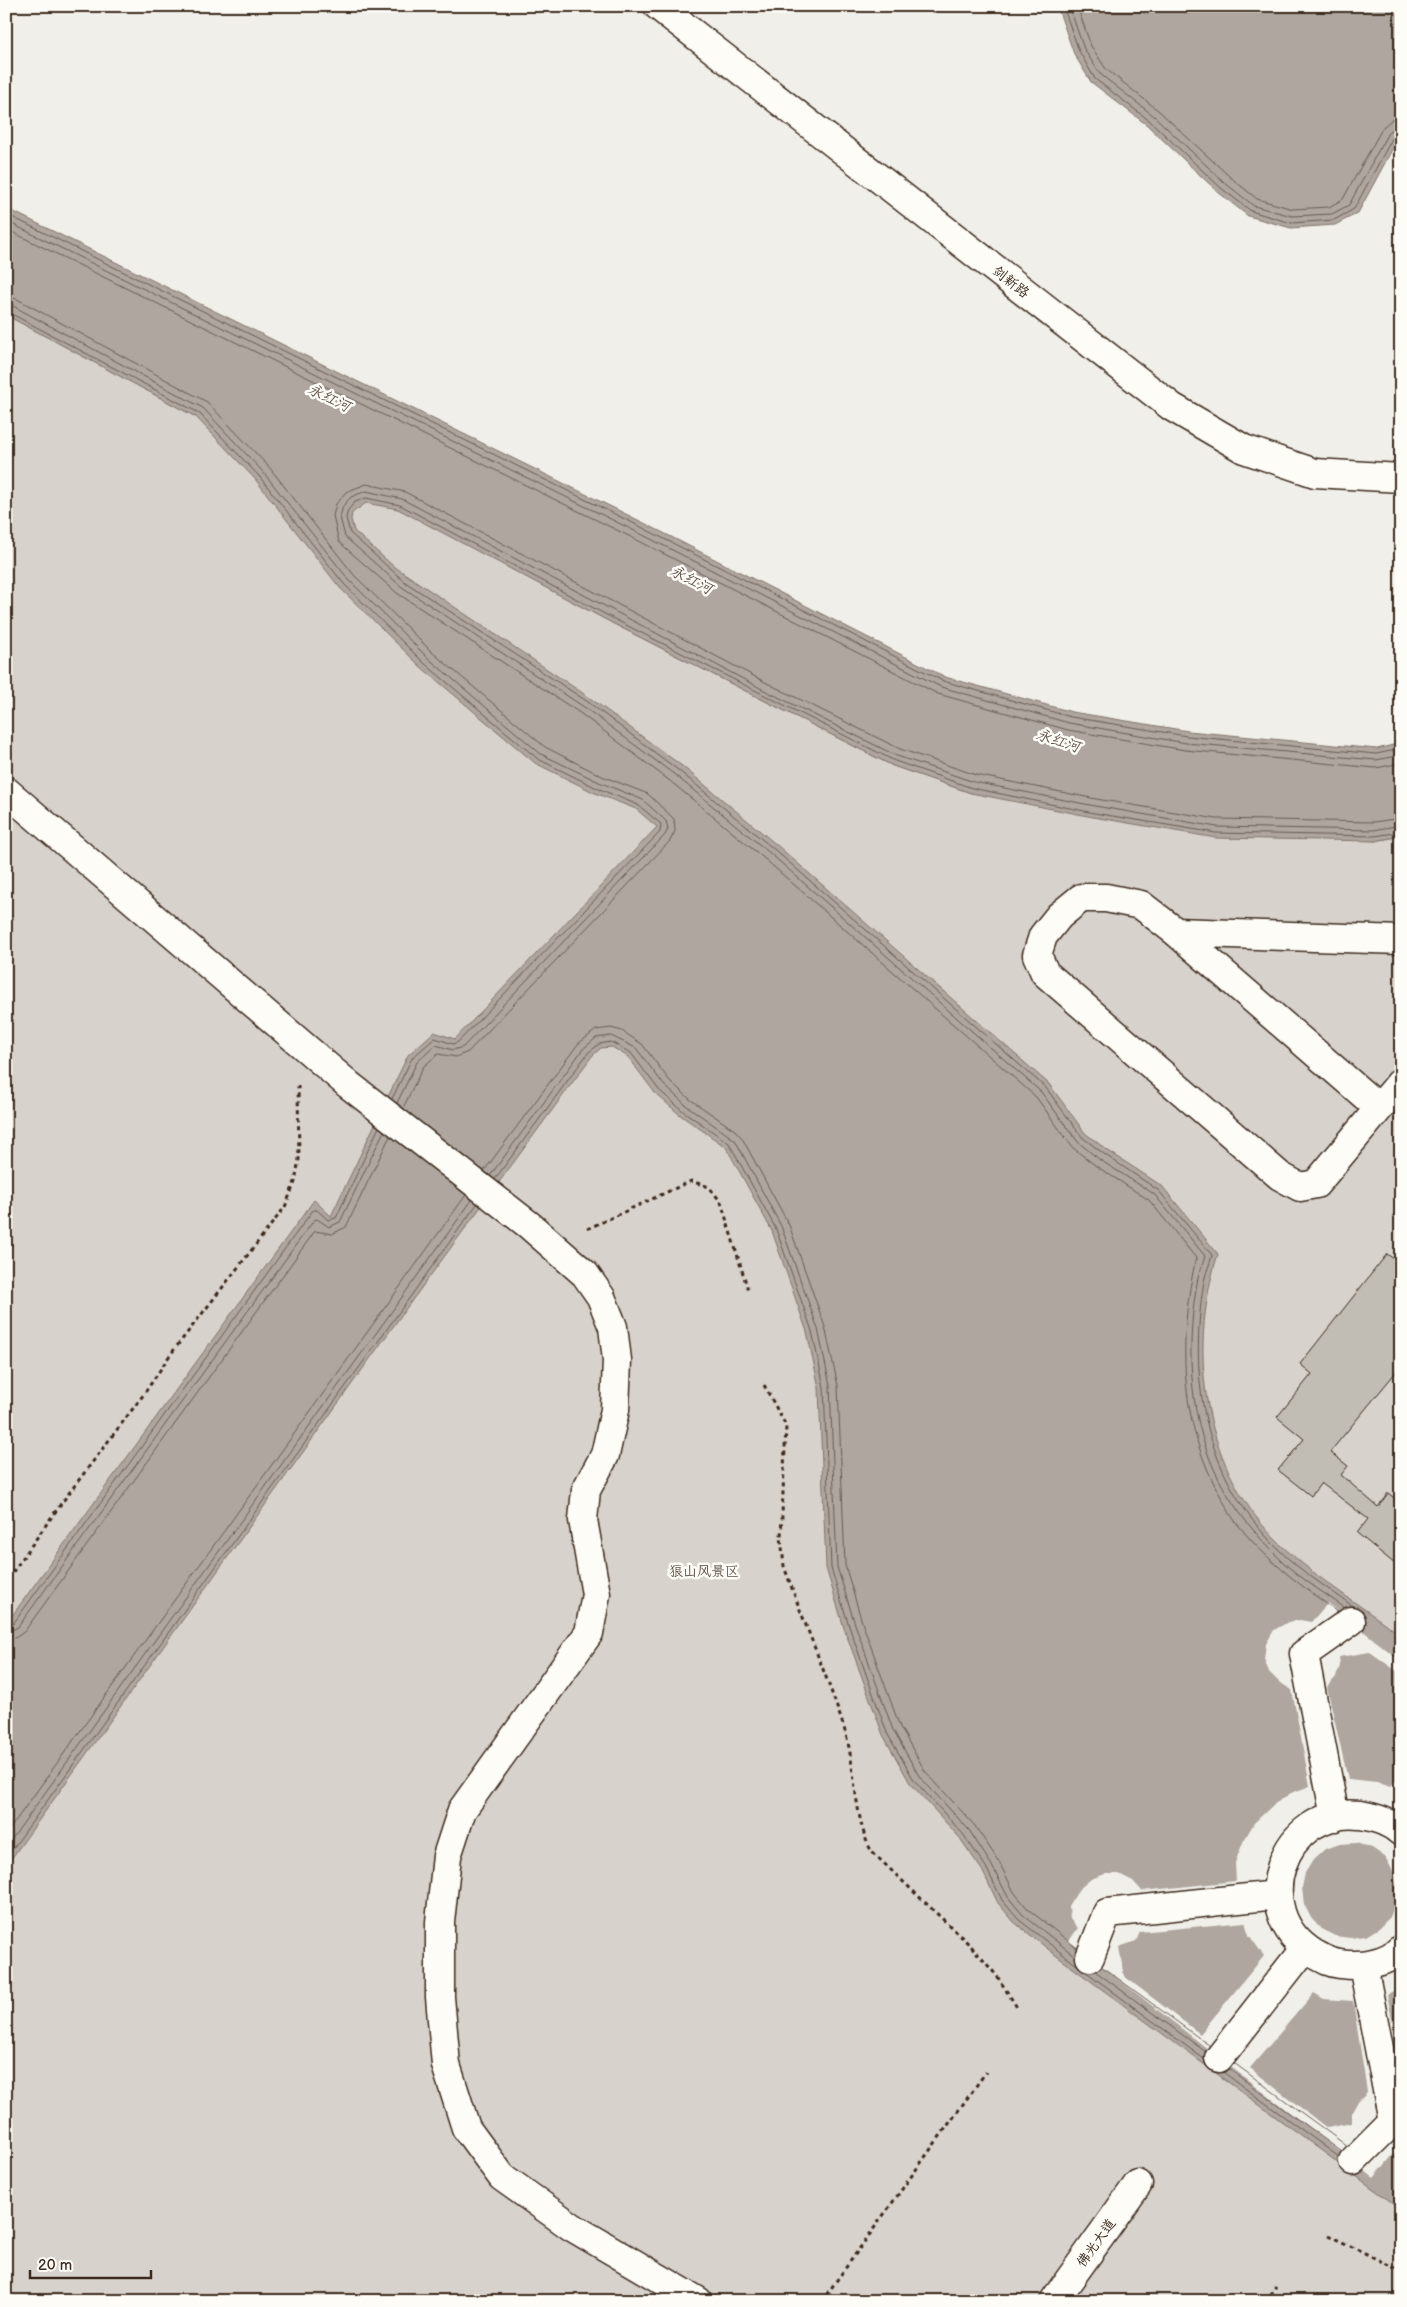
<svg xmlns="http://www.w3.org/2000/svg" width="1407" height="2307" font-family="'Balsamiq Sans','LXGW WenKai TC',sans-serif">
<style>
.green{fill:#d7d2cc;stroke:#897e75}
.water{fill:#aea69f;stroke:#80746b}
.pier{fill:#f1efea;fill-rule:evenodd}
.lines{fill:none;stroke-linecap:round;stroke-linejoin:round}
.shore{stroke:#695c52;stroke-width:1}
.building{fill:#c1bcb4;stroke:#3b2a1e}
.minor-casing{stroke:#3b2a1e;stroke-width:31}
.path{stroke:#3b2a1e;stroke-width:3;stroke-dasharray:4 4;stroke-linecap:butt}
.minor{stroke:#fdfcf7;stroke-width:28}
.labels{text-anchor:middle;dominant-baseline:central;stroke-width:5;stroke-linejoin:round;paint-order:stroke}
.street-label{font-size:14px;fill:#3b2a1e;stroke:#fdfcf7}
.park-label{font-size:14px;fill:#62544a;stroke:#fdfcf7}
.water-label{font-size:15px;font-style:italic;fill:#63554b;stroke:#fdfcf7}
</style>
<rect width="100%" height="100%" fill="#f1efea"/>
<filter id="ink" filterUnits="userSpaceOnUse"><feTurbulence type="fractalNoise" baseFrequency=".02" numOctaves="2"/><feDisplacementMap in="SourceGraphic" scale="10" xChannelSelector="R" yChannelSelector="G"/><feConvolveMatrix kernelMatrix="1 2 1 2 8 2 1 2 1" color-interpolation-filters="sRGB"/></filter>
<g filter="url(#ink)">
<path class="green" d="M 6,315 L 196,417 L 409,514 L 614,624 L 893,766 L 971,793 L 1375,841 L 1401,836 L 1401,2301 L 6,2301 Z"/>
<path class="water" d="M 1057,6 L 1401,6 L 1401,133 L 1358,213 L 1335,225 L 1291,228 L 1248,216 L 1218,192 L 1147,125 L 1091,82 L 1074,54 Z
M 6,208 L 644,523 L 945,677 L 1072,712 L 1188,731 L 1377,749 L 1401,743 L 1401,836 L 1375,841 L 1216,838 L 1093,817 L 971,793 L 893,766 L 614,624 L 398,509 L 366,503 L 352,513 L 351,519 L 354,531 L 392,565 L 590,698 L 682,766 L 778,846 L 1049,1084 L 1085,1133 L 1107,1150 L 1162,1186 L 1218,1254 C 1186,1354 1204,1472 1282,1546 C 1318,1579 1361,1606 1401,1635 L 1401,2206 L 1394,2204 L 1058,1957 L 1014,1922 L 998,1903 L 982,1870 L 959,1837 L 910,1783 L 883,1735 L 844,1628 L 826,1568 L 819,1388 L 807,1332 L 772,1231 L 726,1147 L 680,1115 L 655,1093 L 628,1057 L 612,1047 L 601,1048 L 592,1056 L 405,1310 L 6,1866 L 6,1624 L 314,1200 L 331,1216 L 408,1055 L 434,1032 L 455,1039 L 657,827 L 636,809 L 595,793 L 535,763 L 421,667 L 340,588 L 255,479 L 196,417 L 6,315 Z"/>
<path class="pier" d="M 1328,1603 L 1401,1661 L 1401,1674 L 1370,1652 L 1339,1657 L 1340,1666 L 1336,1677 L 1327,1687 L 1348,1779 L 1377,1782 L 1390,1787 L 1401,1774 L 1401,1988 L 1387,1994 L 1401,2064 L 1401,2153 L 1393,2155 L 1374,2178 L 1069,1941 L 1078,1928 L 1070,1919 L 1069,1906 L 1079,1889 L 1091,1879 L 1105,1874 L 1119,1874 L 1133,1881 L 1142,1891 L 1236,1881 L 1235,1863 L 1243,1842 L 1254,1823 L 1273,1805 L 1291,1793 L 1310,1786 L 1292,1690 L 1279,1682 L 1269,1672 L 1264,1659 L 1266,1644 L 1274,1630 L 1288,1622 L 1300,1620 L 1311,1622 ZM 1356,1843 L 1372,1848 L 1385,1857 L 1393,1871 L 1397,1886 L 1396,1902 L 1390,1917 L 1379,1928 L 1366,1936 L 1350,1938 L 1335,1936 L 1321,1929 L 1311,1918 L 1304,1904 L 1302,1888 L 1305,1873 L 1313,1860 L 1325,1849 L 1340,1844 ZM 1245,1922 L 1249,1935 L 1264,1956 L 1200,2034 L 1124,1976 L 1119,1947 L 1136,1941 L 1140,1932 ZM 1314,1993 L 1324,1999 L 1353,2001 L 1367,2092 L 1358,2101 L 1352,2112 L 1352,2123 L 1327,2128 L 1250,2068 Z"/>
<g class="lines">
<path class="shore" d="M 1063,6 L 1079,51 L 1095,79 L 1150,121 L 1221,188 L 1251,211 L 1291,223 L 1334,220 L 1354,209 L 1394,135 L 1401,132
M 1069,6 L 1084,49 L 1100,74 L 1154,116 L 1225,183 L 1254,206 L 1292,216 L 1332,214 L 1349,205 L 1389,131 L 1401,126
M 1077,6 L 1091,46 L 1106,69 L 1159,111 L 1230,177 L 1257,199 L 1293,209 L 1329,207 L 1343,199 L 1383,127 L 1391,120 L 1401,118
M 6,214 L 641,527 L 943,681 L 1071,717 L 1187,736 L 1376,754 L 1401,749
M 6,221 L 639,533 L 941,687 L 1069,723 L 1186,743 L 1376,760 L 1401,755
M 6,229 L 635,539 L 938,694 L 1068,730 L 1185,750 L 1376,768 L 1401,763
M 6,297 L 17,299 L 207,402 L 269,467 L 354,575 L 433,653 L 545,747 L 602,776 L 648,794 L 674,819 L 675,831 L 670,841 L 468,1052 L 456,1057 L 438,1054 L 423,1067 L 403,1108
M 6,304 L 13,306 L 203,408 L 263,472 L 349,580 L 428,658 L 541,754 L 599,782 L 643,800 L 666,821 L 668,829 L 665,835 L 463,1047 L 453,1050 L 436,1045 L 417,1062 L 397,1103
M 6,311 L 199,413 L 259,476 L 344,584 L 424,663 L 538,759 L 597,788 L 638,805 L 661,824 L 660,832 L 458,1042 L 453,1044 L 435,1038 L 412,1058 L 392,1099
M 484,1171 L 578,1044 L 596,1030 L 611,1028 L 622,1031 L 642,1044 L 669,1080 L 691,1100 L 736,1131 L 742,1138 L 789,1225 L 825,1327 L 838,1386 L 845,1565 L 862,1622 L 900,1727 L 925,1771 L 975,1826 L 998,1860 L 1014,1892 L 1028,1909 L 1077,1948
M 490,1176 L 583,1049 L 596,1038 L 611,1036 L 636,1048 L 664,1085 L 687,1106 L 735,1140 L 781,1226 L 818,1329 L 830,1386 L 837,1567 L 855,1624 L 893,1730 L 919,1776 L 969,1830 L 991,1864 L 1008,1897 L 1022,1914 L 1075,1956
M 495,1179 L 588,1053 L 599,1044 L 611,1042 L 631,1053 L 659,1090 L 683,1111 L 729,1143 L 776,1229 L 812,1331 L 824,1387 L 831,1568 L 849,1626 L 887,1733 L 914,1780 L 963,1834 L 986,1867 L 1002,1900 L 1018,1919 L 1078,1966
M 1354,1607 C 1328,1588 1300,1571 1278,1549 C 1204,1476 1188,1380 1204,1281 C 1206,1272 1210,1264 1212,1255 L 1158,1190 L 1104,1154 L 1082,1137 L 1046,1088 L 775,850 L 678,770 L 588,702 L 405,582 L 350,533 L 346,518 L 348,510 L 355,502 L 366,498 L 400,505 L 616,620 L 895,761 L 972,788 L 1094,813 L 1216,833 L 1375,836 L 1401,832
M 1345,1608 C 1320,1590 1293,1574 1273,1552 C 1249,1527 1228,1500 1214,1469 C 1188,1412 1186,1339 1198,1278 C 1200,1271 1203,1264 1205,1256 L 1154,1194 L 1100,1160 L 1078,1142 L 1041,1092 L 771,854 L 675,775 L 584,707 L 402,587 L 345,537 L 340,517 L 343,506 L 351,497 L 366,491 L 402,499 L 762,689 L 897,756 L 974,782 L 1095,806 L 1217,827 L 1374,830 L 1401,825
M 1338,1612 C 1300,1585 1263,1558 1235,1521 C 1229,1513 1225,1504 1220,1495 C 1179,1422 1178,1337 1196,1258 L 1149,1200 L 1096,1166 L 1073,1148 L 1036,1097 L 766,860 L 670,781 L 580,713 L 397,593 L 339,542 L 333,516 L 336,504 L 346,492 L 366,484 L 405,492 L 765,682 L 900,749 L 976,775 L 1096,799 L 1217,819 L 1374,822 L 1401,818
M 6,1626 L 13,1624 L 313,1210 L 317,1210 L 328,1220 L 336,1218 L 379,1127
M 6,1633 L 18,1627 L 314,1220 L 317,1219 L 329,1227 L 340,1222 L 384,1131
M 6,1640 L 15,1638 L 24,1632 L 315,1231 L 332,1234 L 346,1227 L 390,1136
M 6,1834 L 466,1195
M 6,1847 L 472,1200
M 6,1858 L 477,1204
M 1101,1966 L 1210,2046
M 1085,1971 L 1204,2059
M 1095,1971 L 1206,2052
M 1234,2063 L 1347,2146
M 1229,2069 L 1342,2152
M 1223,2072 L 1339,2157"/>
</g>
<path class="building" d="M 1401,1250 L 1401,1366 L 1330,1452 L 1348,1466 L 1341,1475 L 1378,1507 L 1388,1493 L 1401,1503 L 1401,1569 L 1357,1533 L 1368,1519 L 1321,1483 L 1311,1496 L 1278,1470 L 1304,1439 L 1277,1417 L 1312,1374 L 1300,1364 L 1387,1254 L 1394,1259 Z"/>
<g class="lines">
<g class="minor-casing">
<path id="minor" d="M 658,6 L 1172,407 L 1244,449 L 1315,473 L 1401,478
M 6,791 L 349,1085 L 529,1225 L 585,1274 L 601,1297 L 613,1327 L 617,1360 L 615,1410 L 605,1455 L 586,1490 L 583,1520 L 596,1594 L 589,1633 L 462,1810 L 447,1856 L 440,1922 L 440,1997 L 446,2065 L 466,2128 L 502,2177 L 572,2227 L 698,2301
M 1176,932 L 1379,1108
M 1401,940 L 1176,932 L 1141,905 L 1106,898 L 1081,898 L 1059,916 L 1043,936 L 1037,955 L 1045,973 L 1280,1176 L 1300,1187 L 1316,1184 L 1401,1082
M 1335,1817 L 1304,1654 L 1351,1621
M 1401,1832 C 1390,1822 1374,1817 1360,1815 C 1282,1806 1246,1911 1313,1953 C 1322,1958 1329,1963 1340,1964 C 1360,1967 1386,1964 1401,1949
M 1090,1957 L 1107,1913 L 1277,1895
M 1219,2058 L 1305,1948
M 1353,2161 L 1393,2121 L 1363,1965
M 1054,2301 L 1138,2184"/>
</g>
<path class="path" d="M 587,1229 L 691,1181 L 709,1187 L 721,1202 L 749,1293
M 764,1385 L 786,1426 L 781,1537 L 784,1566 C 803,1621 827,1675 845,1731 C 856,1768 854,1822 872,1852 L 971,1946 L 997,1976 L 1018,2009
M 6,1577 L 12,1573 L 60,1505 L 144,1394 L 170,1355 L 285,1207 L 295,1182 L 299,1159 L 298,1086
M 1328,2235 L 1401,2271
M 822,2301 L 986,2072
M 1265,2301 L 1276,2286"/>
<use href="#minor" class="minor"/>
</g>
</g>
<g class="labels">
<g class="street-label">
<text transform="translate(1011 282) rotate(38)">剑新路</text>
<text transform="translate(1096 2243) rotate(-54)">佛光大道</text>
</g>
<g class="park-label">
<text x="704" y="1571">狼山风景区</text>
</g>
<g class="water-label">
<text transform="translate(329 398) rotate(26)">永红河</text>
<text transform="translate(691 580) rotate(27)">永红河</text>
<text transform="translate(1058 741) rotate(18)">永红河</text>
</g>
</g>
<rect width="1407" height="2307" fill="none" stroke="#fdfcf7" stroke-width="25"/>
<rect x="12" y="12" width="1382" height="2282" fill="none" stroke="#3b2a1e" stroke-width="2" filter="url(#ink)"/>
<path d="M30 2270v8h121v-8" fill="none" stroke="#3b2a1e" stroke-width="2.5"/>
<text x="38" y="2270" font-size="15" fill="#3b2a1e" stroke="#fdfcf7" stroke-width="4" paint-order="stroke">20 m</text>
</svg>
